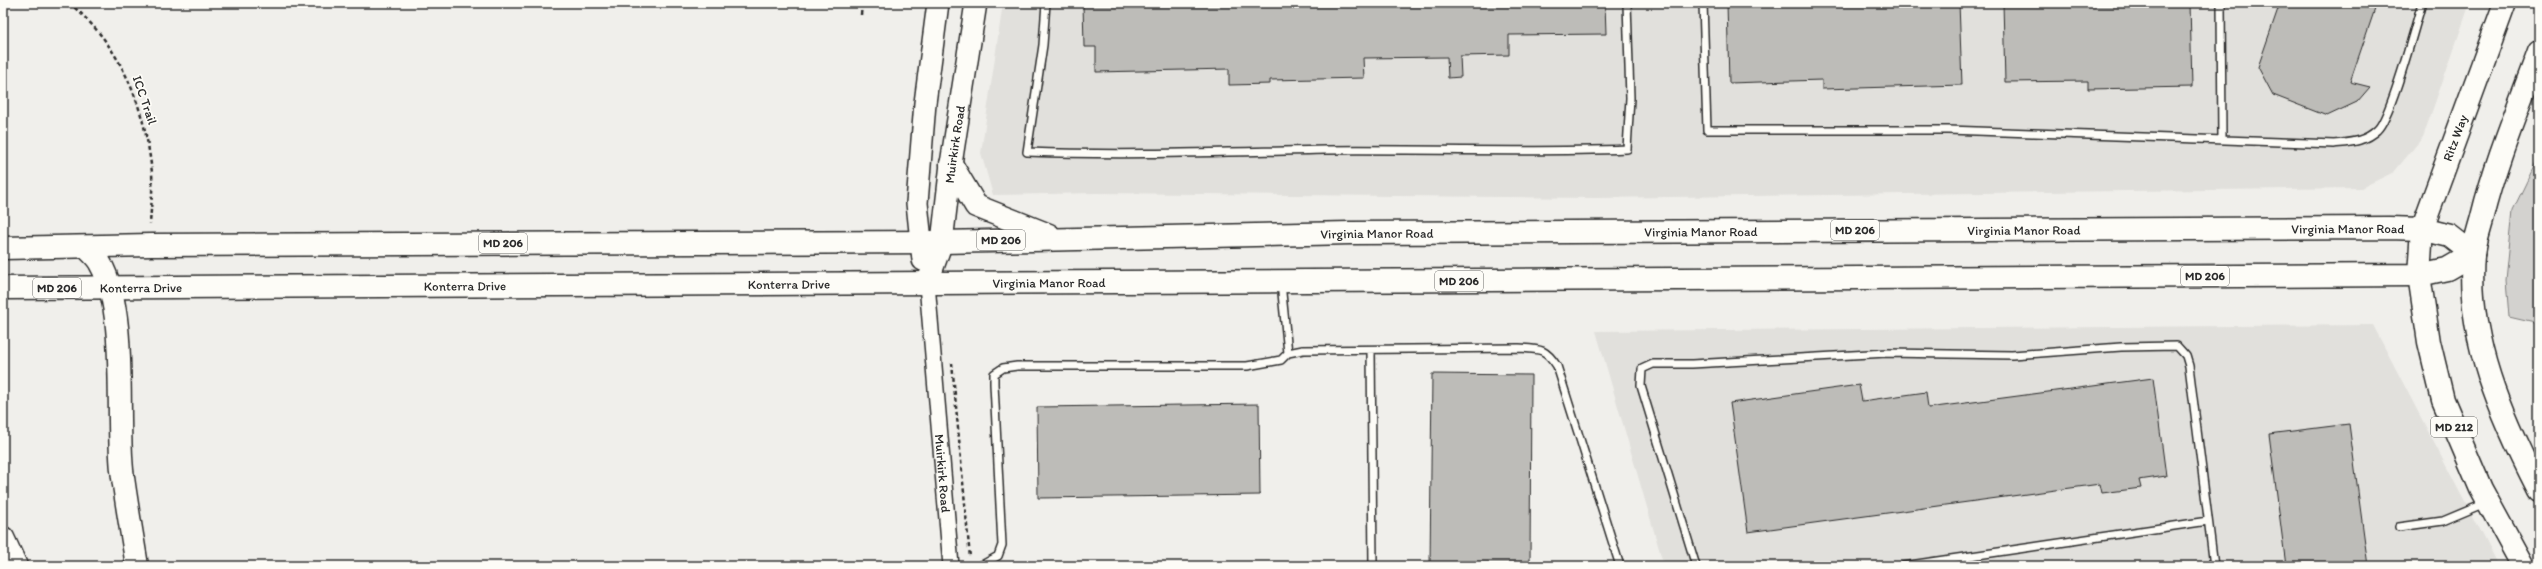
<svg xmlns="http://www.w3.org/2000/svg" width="2542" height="569" font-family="Itim,sans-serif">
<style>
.built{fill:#e1e0dc}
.green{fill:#d3d2cf;stroke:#7f7e7d}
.building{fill:#bdbcb8;stroke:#2b2b2b}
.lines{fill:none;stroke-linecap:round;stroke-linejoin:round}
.service-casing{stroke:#2b2b2b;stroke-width:10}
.minor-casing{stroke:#2b2b2b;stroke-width:18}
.secondary-casing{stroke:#2b2b2b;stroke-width:24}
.primary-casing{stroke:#2b2b2b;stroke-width:25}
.motorway-casing{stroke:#2b2b2b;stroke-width:25}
.path{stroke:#2b2b2b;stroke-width:2.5;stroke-dasharray:4 3;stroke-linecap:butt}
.service{stroke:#fdfcf7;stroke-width:7}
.minor{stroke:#fdfcf7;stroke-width:15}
.secondary{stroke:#fdfcf7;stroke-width:21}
.primary{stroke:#fdfcf7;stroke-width:22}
.motorway{stroke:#fdfcf7;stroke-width:22}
.labels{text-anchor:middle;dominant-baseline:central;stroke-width:3.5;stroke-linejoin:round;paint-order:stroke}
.shield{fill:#fdfcf7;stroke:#6a6a68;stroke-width:1}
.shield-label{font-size:12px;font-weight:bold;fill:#2b2b2b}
.street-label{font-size:13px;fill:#2b2b2b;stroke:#fdfcf7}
</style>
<rect width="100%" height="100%" fill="#f0efeb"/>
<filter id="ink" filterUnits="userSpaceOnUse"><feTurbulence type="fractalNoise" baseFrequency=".025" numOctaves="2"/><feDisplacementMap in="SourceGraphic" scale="8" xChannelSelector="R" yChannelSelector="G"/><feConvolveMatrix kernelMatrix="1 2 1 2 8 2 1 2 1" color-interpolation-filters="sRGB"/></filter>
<g filter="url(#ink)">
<path class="built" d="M 1003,3 L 2470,3 L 2423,137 L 2394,172 L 2361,188 L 1595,198 L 1096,193 L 993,195 L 981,153 Z
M 2373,325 L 2498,566 L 1664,566 L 1596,331 Z"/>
<path class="green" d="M 2539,156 L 2539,324 L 2509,317 L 2506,280 L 2513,210 Z"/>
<path class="building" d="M 1083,3 L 1605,3 L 1606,34 L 1509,35 L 1509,55 L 1460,56 L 1461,77 L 1448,78 L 1447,57 L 1363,58 L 1364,78 L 1270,80 L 1270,84 L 1229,85 L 1229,69 L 1096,72 L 1096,47 L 1084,47 Z
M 1727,3 L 1959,3 L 1962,85 L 1822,89 L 1822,80 L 1729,83 Z
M 2003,3 L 2190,3 L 2192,87 L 2088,89 L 2088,81 L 2005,82 Z
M 2280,3 L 2377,3 L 2350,82 L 2370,87 L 2357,102 L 2327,116 L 2273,95 L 2258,67 Z
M 1432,374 L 1531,375 L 1530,566 L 1430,566 Z
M 2153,378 L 2166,476 L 2139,480 L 2141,488 L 2102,493 L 2100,484 L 1748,532 L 1730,403 L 1859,385 L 1862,401 L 1926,392 L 1928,408 Z
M 1259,404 L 1260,495 L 1038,498 L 1037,407 Z
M 2349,424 L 2368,566 L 2286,566 L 2269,434 Z"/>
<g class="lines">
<g class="service-casing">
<path id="service" d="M 1046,3 L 1043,45 L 1027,152 C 1127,156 1226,152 1326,150 C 1426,149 1527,153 1627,149 L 1630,98 L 1627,3
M 1703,3 L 1707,130 L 1948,130 L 2334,144 C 2351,142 2364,142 2377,130 C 2391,118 2415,26 2422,3
M 2221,3 L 2222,139
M 1281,283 L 1288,353
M 1371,350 L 1373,566
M 2399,527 L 2443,521 L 2486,503
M 980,566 L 998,556 L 1002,545 L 994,384 L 994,374 L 1003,368 L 1017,366 L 1247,366 L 1281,360 L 1288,353 L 1303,350 L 1519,348 C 1540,349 1545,348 1557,366 L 1620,566
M 1696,566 L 1641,386 L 1642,369 L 1653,364 L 1692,364 L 1887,353 L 2012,355 L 2121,347 L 2177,346 L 2186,356 L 2189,366 L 2214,566
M 1903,566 L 2208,521"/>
</g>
<g class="minor-casing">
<g id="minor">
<path id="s1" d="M 927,284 L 951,566"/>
</g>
</g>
<g class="secondary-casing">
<g id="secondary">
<path d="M 923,260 L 917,203 L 925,103 L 938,3"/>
<path id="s2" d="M 927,284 L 942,242 L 951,164 L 976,3"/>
</g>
</g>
<g class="primary-casing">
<g id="primary">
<path d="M 2505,3 L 2422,229 L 2419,275 L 2429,342 L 2443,400 L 2481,489 L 2523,566"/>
<path d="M 2539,51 C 2519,106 2496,160 2482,217 C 2479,229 2474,242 2473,255 C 2466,338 2502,418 2539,490"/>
<path d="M 951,164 L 976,206 L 1049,235"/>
<path id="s3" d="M 3,248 L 151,245 L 942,242 L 1350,233 L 2389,228 L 2422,229 L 2450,236 L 2473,254"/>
<path id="s4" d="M 3,288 L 2419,275 L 2447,269 L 2473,254"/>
</g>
</g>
<g class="motorway-casing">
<path id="motorway" d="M 86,247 C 91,252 97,257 100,263 C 128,312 116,412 122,470 C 126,502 132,534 137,566
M 3,538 L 16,566"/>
</g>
<path class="path" d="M 69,3 C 122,46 145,107 152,173 C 153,189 151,208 150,224
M 861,15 L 862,3
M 952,363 L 970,558"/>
<use href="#service" class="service"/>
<use href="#minor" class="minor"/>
<use href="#secondary" class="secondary"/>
<use href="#primary" class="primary"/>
<use href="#motorway" class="motorway"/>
</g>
</g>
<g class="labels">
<g class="shield">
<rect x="1831" y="220" width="48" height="20" rx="3"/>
<rect x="977" y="230" width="48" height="20" rx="3"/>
<rect x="479" y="233" width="48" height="20" rx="3"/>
<rect x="2181" y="266" width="48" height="20" rx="3"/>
<rect x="1435" y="271" width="48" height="20" rx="3"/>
<rect x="33" y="278" width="48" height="20" rx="3"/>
<rect x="2431" y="417" width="46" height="20" rx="3"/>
</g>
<g class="shield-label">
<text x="1855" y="230">MD 206</text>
<text x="1001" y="240">MD 206</text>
<text x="503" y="243">MD 206</text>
<text x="2205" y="276">MD 206</text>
<text x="1459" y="281">MD 206</text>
<text x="57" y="288">MD 206</text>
<text x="2454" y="427">MD 212</text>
</g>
<g class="street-label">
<text transform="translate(145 100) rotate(71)">ICC Trail</text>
<text transform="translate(2455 138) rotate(-70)">Ritz Way</text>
<text stroke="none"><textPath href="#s2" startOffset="143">Muirkirk Road</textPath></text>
<text stroke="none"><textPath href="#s3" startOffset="2345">Virginia Manor Road</textPath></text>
<text stroke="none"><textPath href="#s3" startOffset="2021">Virginia Manor Road</textPath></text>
<text stroke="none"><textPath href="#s3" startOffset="1698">Virginia Manor Road</textPath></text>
<text stroke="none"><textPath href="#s3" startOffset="1374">Virginia Manor Road</textPath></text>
<text stroke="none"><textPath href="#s4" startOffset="1046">Virginia Manor Road</textPath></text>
<text stroke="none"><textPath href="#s4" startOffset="786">Konterra Drive</textPath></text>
<text stroke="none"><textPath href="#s4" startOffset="462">Konterra Drive</textPath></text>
<text stroke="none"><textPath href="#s4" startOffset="138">Konterra Drive</textPath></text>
<text stroke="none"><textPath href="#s1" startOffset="190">Muirkirk Road</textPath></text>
</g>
</g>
<rect width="2542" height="569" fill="none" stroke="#fdfcf7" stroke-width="16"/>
<rect x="8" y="8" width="2526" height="553" fill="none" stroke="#2b2b2b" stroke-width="1.5" filter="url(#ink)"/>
</svg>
